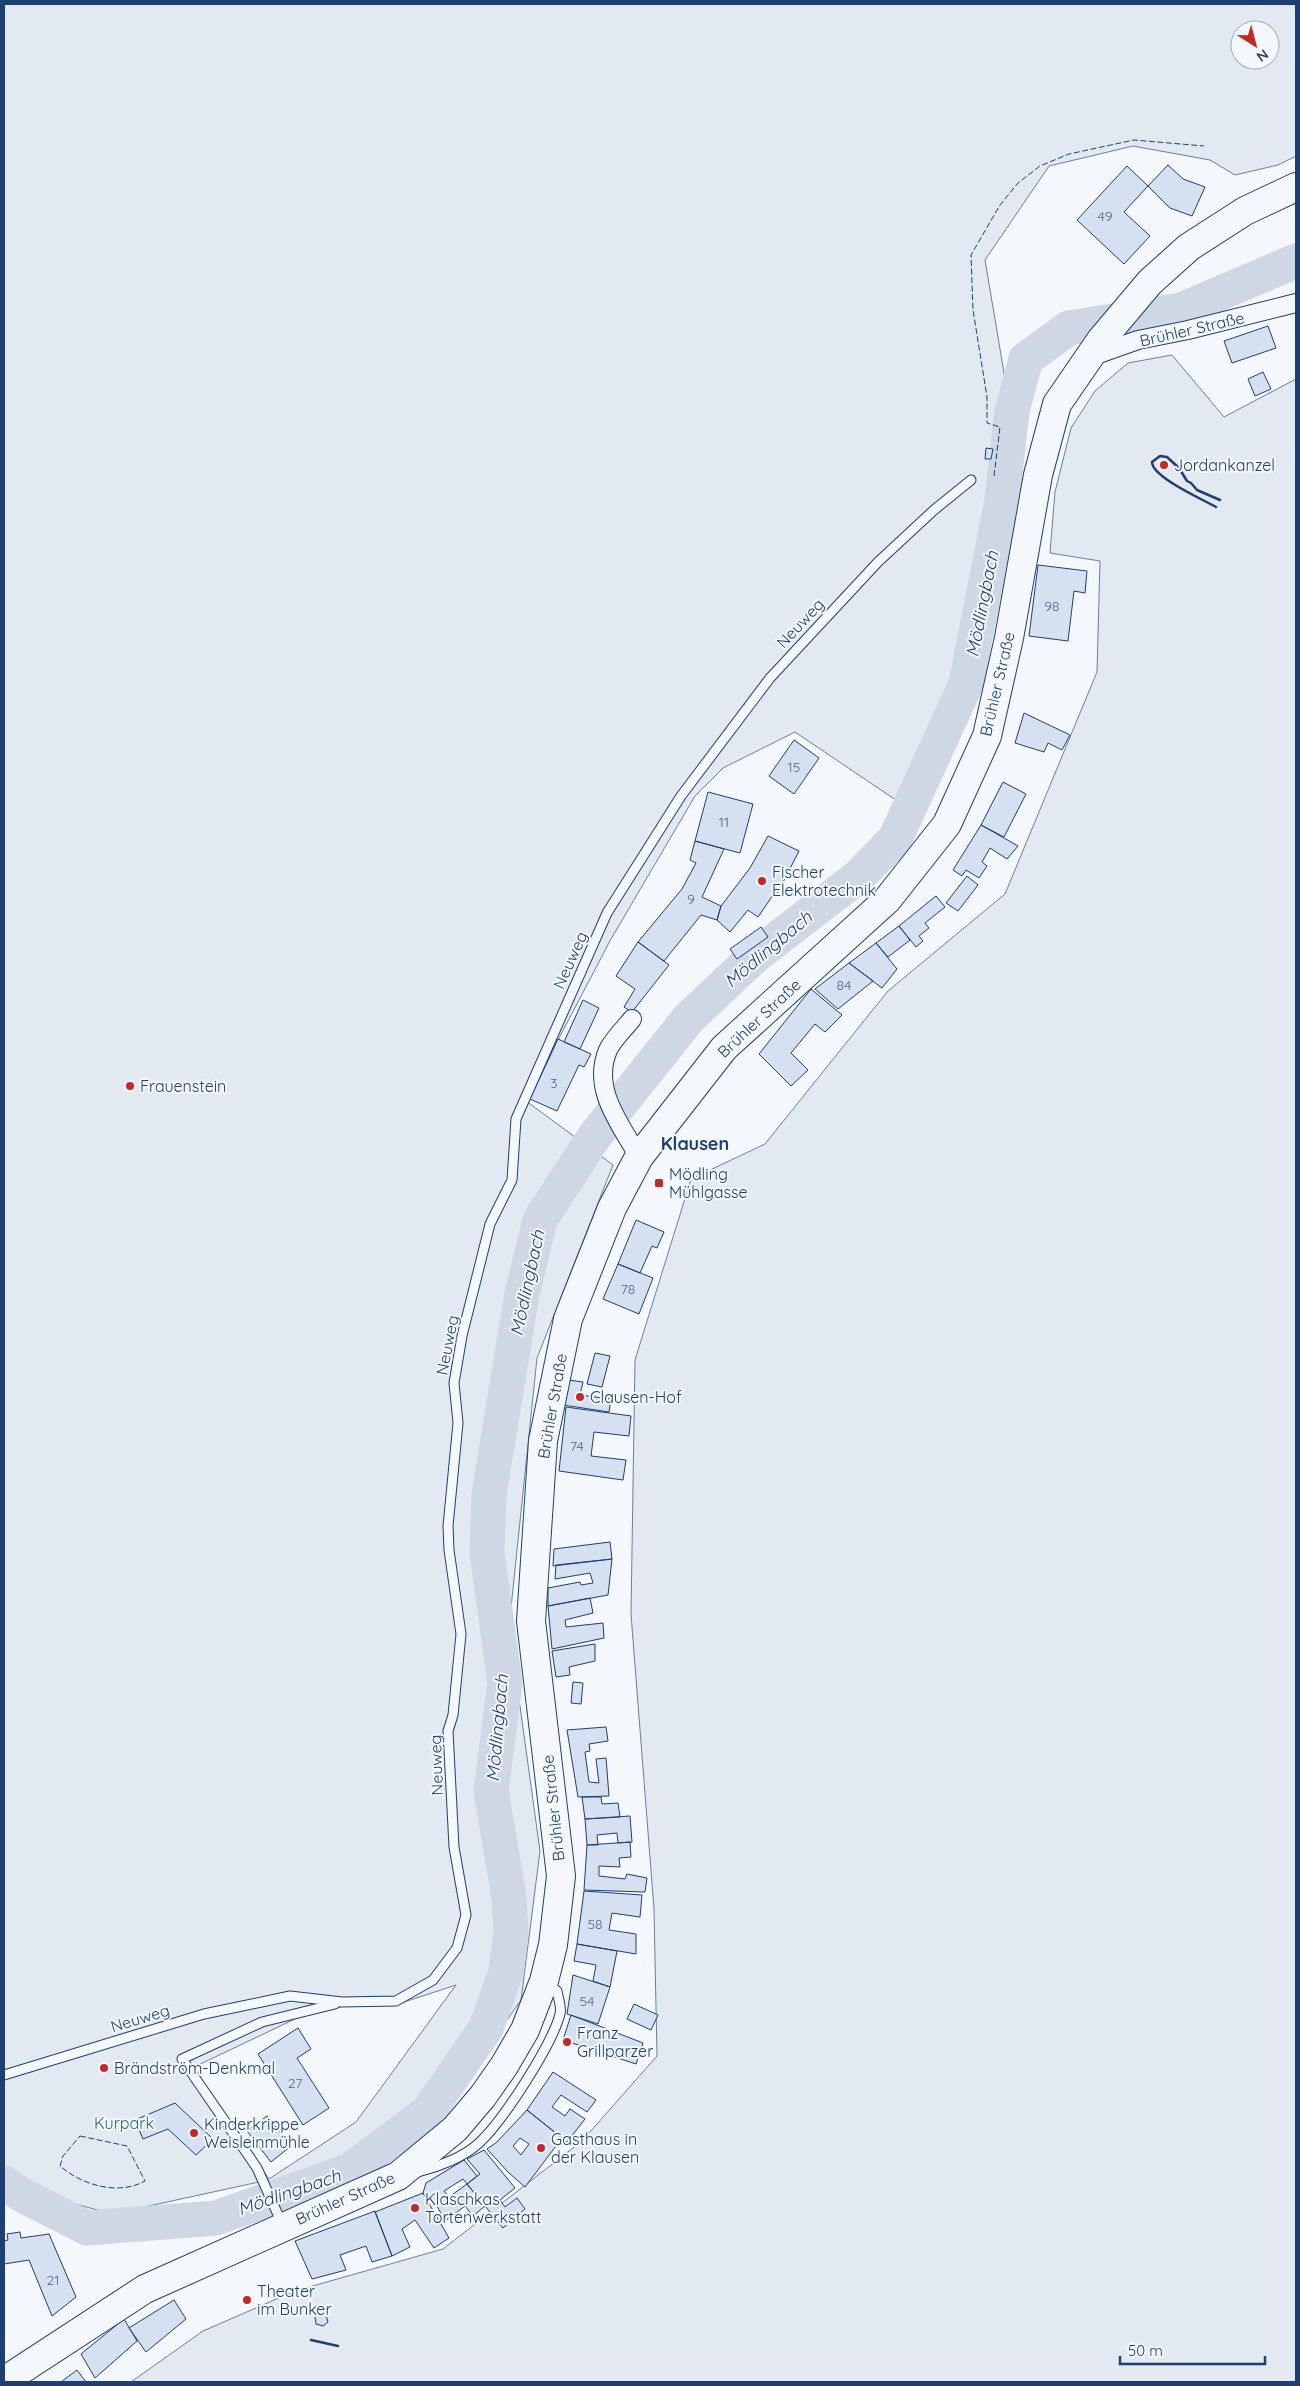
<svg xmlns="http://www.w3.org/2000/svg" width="1300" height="2386" font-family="Quicksand,sans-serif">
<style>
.green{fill:#e3e9f0;stroke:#687fa3;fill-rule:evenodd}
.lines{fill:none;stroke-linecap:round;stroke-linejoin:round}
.river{stroke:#cfd7e4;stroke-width:35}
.building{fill:#d5e0f0;stroke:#1d3f73;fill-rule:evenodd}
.lane-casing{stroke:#1d3f73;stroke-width:11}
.street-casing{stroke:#1d3f73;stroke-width:20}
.primary-casing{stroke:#1d3f73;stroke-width:30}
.lane{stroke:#f4f7fb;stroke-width:9}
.street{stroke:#f4f7fb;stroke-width:18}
.primary{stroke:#f4f7fb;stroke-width:28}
.fence{stroke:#1d3f73;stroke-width:1;stroke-dasharray:6 2.5;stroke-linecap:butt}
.wall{stroke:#1d3f73;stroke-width:2.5}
.poi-dot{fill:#c62828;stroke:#f4f7fb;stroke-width:2}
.labels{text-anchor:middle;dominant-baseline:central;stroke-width:4;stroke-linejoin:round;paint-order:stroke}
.number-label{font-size:14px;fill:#4b6792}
.street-label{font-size:16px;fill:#1d3f73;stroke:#f4f7fb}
.poi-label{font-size:16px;fill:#1d3f73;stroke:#f4f7fb;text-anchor:start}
.park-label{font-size:16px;fill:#2c6c60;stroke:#f4f7fb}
.water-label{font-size:18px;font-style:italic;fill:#1d3f73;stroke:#f4f7fb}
.neighbourhood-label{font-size:18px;font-weight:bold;fill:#1d3f73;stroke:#f4f7fb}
</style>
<rect width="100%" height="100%" fill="#f4f7fb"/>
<path class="green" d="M 4,4 L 1296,4 L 1296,156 L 1278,165 L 1235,175 L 1210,160 L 1133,146 L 1049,166 L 985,260 L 1017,450 L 969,699 L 921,817 L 795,732 L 723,768 L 695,796 L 611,939 L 526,1101 L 613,1165 L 537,1358 L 509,1627 L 540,1851 L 521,2000 L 464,2081 L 365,2170 L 284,2204 L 268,2180 L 112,2214 L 57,2199 L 4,2168 ZM 1240,30 L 1270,30 L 1270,60 L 1240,60 ZM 456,1985 L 356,2122 L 269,2179 L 192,2068 L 297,2018 L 343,2006 L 395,2005 Z
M 1172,355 L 1224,417 L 1296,379 L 1296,2382 L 131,2382 L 203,2331 L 295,2291 L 443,2249 L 582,2141 L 657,2056 L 654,1909 L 631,1614 L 635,1360 L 691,1179 L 765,1144 L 888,991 L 1005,894 L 1097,672 L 1100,561 L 1050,553 L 1055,492 L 1071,428 L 1095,391 L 1128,363 Z"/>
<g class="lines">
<path class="river" d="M 4,2183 L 22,2195 L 87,2228 L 216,2218 L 349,2171 L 428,2112 L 486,2028 L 506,1972 L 511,1934 L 509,1897 L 491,1791 L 505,1683 L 487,1553 L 489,1494 L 522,1294 L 540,1220 L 594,1137 L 689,1018 L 755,956 L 859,876 L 895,839 L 966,684 L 1002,500 L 1012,411 L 1026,359 L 1069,328 L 1181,310 L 1296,261"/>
</g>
<path class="building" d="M 1168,165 L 1183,179 L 1205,187 L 1192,216 L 1170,208 L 1148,186 Z
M 1127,166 L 1148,186 L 1124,212 L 1150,236 L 1124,264 L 1077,220 Z
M 1268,326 L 1276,348 L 1232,363 L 1224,341 Z
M 1263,372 L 1271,389 L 1255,396 L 1248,379 Z
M 986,448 L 993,449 L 991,459 L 985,459 Z
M 1038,565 L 1087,571 L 1085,593 L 1074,591 L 1068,641 L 1029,636 Z
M 1024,713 L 1070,735 L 1062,750 L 1048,743 L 1044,752 L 1015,743 Z
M 794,740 L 819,758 L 794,794 L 769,776 Z
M 1003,782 L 1026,794 L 1004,837 L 981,825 Z
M 708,792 L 753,804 L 740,853 L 695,841 Z
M 981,825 L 1018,846 L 1007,859 L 990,848 L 982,862 L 987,866 L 979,878 L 966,870 L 962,876 L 953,870 Z
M 768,836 L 799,851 L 776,896 L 773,895 L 758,917 L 748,910 L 730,932 L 717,920 L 721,906 L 750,868 Z
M 695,841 L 724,849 L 702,897 L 721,906 L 717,920 L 701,915 L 664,961 L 638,942 L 682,889 L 696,863 L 690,860 Z
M 967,876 L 978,885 L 958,911 L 946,903 Z
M 936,896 L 945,907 L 925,923 L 929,928 L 919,936 L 923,941 L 916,947 L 899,926 Z
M 899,926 L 910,940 L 888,957 L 876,943 Z
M 761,927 L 768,937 L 737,959 L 730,949 Z
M 638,942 L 669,965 L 632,1012 L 624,1007 L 635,989 L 616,976 Z
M 876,943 L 897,969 L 882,988 L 849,963 Z
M 849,963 L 873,981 L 838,1009 L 815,989 Z
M 811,989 L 842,1015 L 825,1032 L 815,1024 L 791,1053 L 808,1070 L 791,1086 L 759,1054 Z
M 583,1000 L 599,1008 L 580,1049 L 564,1042 Z
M 558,1039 L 591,1054 L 584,1067 L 579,1065 L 557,1111 L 530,1099 Z
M 636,1220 L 664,1232 L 657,1248 L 652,1246 L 640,1273 L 618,1264 Z
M 618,1264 L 653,1278 L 639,1314 L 603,1299 Z
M 595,1353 L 610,1356 L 602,1387 L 587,1384 Z
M 568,1380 L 583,1382 L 580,1395 L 611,1399 L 609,1412 L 563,1405 Z
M 566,1407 L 631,1416 L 629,1436 L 594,1432 L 591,1456 L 626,1460 L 623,1480 L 559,1471 Z
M 610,1542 L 612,1559 L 553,1566 L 554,1549 Z
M 612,1559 L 608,1595 L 548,1606 L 548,1588 L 580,1582 L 581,1585 L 593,1583 L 590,1573 L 555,1579 L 556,1565 Z
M 590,1598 L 593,1613 L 565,1620 L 566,1627 L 603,1623 L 604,1638 L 552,1649 L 548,1606 Z
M 595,1644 L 595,1661 L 569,1667 L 570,1675 L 556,1677 L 552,1651 Z
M 573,1682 L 583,1683 L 581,1704 L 571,1703 Z
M 606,1727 L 608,1741 L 589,1744 L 590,1751 L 585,1752 L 589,1782 L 599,1783 L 596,1759 L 606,1758 L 609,1796 L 578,1797 L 567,1730 Z
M 582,1797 L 601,1797 L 602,1804 L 618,1803 L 620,1817 L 585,1819 Z
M 630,1816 L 632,1842 L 618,1843 L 617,1833 L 597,1835 L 598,1845 L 587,1845 L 585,1819 Z
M 630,1842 L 631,1857 L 619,1858 L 620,1867 L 599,1866 L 599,1876 L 625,1879 L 627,1874 L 647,1878 L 645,1892 L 584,1890 L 587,1845 Z
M 584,1891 L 642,1895 L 640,1917 L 612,1913 L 609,1930 L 636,1934 L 636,1954 L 577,1944 Z
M 577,1944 L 617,1951 L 610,1987 L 593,1981 L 596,1965 L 574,1961 Z
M 573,1975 L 610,1987 L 598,2024 L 567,2014 Z
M 634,2004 L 658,2015 L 651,2030 L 627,2019 Z
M 571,2015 L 643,2043 L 636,2064 L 563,2040 Z
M 298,2028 L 311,2049 L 297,2058 L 329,2108 L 303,2125 L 258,2054 Z
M 553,2072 L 596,2100 L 587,2112 L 561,2095 L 552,2107 L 565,2116 L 570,2109 L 585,2119 L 567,2142 L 527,2110 Z
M 175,2103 L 213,2139 L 196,2155 L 168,2129 L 143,2139 L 135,2120 Z
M 527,2110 L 562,2138 L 525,2187 L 508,2172 L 487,2149 L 497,2142 ZM 520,2138 L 529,2144 L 521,2155 L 513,2146 Z
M 267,2116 L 291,2146 L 271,2162 L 247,2131 Z
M 484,2150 L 515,2188 L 500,2200 L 505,2207 L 517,2198 L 525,2209 L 503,2228 L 467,2184 L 480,2174 L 467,2159 Z
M 464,2160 L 477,2176 L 467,2184 L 485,2206 L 473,2216 L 465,2206 L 445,2221 L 437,2206 L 431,2198 L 428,2200 L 423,2193 L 426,2183 ZM 463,2179 L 467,2184 L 449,2197 L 444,2191 Z
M 423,2193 L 449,2238 L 434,2248 L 415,2220 L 402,2229 L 410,2247 L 392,2256 L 375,2212 Z
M 375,2211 L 392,2256 L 372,2262 L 366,2246 L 340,2255 L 346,2270 L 312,2279 L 295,2241 Z
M 20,2232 L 21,2238 L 49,2234 L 76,2297 L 52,2316 L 29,2260 L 4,2264 L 4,2241 L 8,2240 L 7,2234 Z
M 174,2300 L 186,2319 L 146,2352 L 129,2328 Z
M 320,2313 L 326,2315 L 328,2322 L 323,2326 L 316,2324 L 315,2317 Z
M 124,2319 L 137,2341 L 95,2378 L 81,2354 Z
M 77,2370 L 86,2382 L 61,2382 Z"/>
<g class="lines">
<g class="lane-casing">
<path id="lane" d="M 4,2075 L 204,2014 L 290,1996 L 342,2002 L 396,2001 L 433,1980 L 457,1948 L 466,1915 L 454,1847 L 448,1731 L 453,1715 L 461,1634 L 449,1550 L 448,1526 L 458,1423 L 454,1383 L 462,1336 L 490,1224 L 512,1180 L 516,1119 L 607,913 L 681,796 L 770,678 L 878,562 L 934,510 L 971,480
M 418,2172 C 438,2167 464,2157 479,2143 C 503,2121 552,2045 560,2014 C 562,2007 558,1998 557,1991 L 547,1984
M 279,2217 L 257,2168 L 182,2059 L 262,2022 L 335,2004"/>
</g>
<g class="street-casing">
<path id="street" d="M 1090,357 L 1138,340 L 1188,330 L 1296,303
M 632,1019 C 625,1028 613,1039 608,1050 C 591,1089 621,1125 639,1157"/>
</g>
<g class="primary-casing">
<path id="primary" d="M 4,2381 L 145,2289 L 398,2176 L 455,2129 L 483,2096 L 504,2066 L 525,2030 L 544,1981 L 553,1945 L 561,1876 L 531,1621 L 543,1441 L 568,1319 L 612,1208 L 639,1157 L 724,1048 L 887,900 L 947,824 L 987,736 L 1009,638 L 1038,475 L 1057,404 L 1101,340 L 1150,282 L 1189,247 L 1245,211 L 1296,187"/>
</g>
<use href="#lane" class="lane"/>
<use href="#street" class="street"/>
<use href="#primary" class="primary"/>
<path class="fence" d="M 994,476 L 1000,427 L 987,423 L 987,397 L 973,310 L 971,255 L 1000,205 L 1018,183 L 1040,166 L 1069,154 L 1134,140 L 1204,146
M 80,2136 L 127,2146 L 145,2181 C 118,2196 82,2185 60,2166 L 63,2156 Z"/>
<path class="wall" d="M 1216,507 C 1202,499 1152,477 1152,462 L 1160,456 L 1167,457 L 1179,468 L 1187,481 L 1191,483 L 1197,490 L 1220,500
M 311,2340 L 338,2346"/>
</g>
<g class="poi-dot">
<circle cx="1164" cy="465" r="5"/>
<circle cx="762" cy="881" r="5"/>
<circle cx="130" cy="1086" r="5"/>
<rect x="654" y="1178" width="10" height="10" rx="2.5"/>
<circle cx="580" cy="1397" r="5"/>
<circle cx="567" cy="2042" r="5"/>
<circle cx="104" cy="2068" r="5"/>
<circle cx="194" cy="2133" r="5"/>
<circle cx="541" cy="2148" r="5"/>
<circle cx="415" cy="2208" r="5"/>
<circle cx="247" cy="2300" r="5"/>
</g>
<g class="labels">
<g class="number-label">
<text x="1105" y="216">49</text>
<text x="1052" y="606">98</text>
<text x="794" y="767">15</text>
<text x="724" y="822">11</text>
<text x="691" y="899">9</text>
<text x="844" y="985">84</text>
<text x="554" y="1083">3</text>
<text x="628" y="1289">78</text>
<text x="577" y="1446">74</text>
<text x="595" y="1924">58</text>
<text x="587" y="2001">54</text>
<text x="295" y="2083">27</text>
<text x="53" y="2280">21</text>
</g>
<g class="street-label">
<text transform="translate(1192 329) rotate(-13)">Brühler Straße</text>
<text transform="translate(800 623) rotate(-47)">Neuweg</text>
<text transform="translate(997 684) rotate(-77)">Brühler Straße</text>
<text transform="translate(570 960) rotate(-66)">Neuweg</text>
<text transform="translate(759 1018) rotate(-43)">Brühler Straße</text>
<text transform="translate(447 1345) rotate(-79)">Neuweg</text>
<text transform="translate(552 1406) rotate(-80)">Brühler Straße</text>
<text transform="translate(436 1765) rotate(-92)">Neuweg</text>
<text transform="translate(553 1808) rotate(-96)">Brühler Straße</text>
<text transform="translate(140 2018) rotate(-17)">Neuweg</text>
<text transform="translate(345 2198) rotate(-24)">Brühler Straße</text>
</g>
<g class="poi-label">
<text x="1174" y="465">Jordankanzel</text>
<text x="772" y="872">Fischer<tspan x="772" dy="18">Elektrotechnik</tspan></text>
<text x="140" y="1086">Frauenstein</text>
<text x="669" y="1174">Mödling<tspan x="669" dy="18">Mühlgasse</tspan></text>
<text x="590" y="1397">Clausen-Hof</text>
<text x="577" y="2033">Franz<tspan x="577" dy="18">Grillparzer</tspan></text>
<text x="114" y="2068">Brändström-Denkmal</text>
<text x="204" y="2124">Kinderkrippe<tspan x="204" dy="18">Weisleinmühle</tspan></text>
<text x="551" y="2139">Gasthaus in<tspan x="551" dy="18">der Klausen</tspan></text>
<text x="425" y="2199">Klaschkas<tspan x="425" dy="18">Tortenwerkstatt</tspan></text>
<text x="257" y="2291">Theater<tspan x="257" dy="18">im Bunker</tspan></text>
</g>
<g class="park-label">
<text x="124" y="2123">Kurpark</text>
</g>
<g class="water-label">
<text transform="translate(982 604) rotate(-79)">Mödlingbach</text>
<text transform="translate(768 949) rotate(-40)">Mödlingbach</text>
<text transform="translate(527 1283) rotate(-78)">Mödlingbach</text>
<text transform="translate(497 1728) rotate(-85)">Mödlingbach</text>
<text transform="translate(289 2192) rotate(-19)">Mödlingbach</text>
</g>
<g class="neighbourhood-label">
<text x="695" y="1143">Klausen</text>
</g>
</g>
<rect width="1300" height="2386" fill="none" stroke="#1d3f73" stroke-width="10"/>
<g transform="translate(1255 45) rotate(144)"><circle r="24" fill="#f4f7fb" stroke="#9eadc5"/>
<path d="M0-4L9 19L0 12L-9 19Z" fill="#c62828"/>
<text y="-8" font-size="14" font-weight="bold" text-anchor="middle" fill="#1d3f73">N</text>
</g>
<path d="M1120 2356v8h145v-8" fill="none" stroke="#1d3f73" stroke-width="2.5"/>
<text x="1128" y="2356" font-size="15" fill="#1d3f73" stroke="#f4f7fb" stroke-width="4" paint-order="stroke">50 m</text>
</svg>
